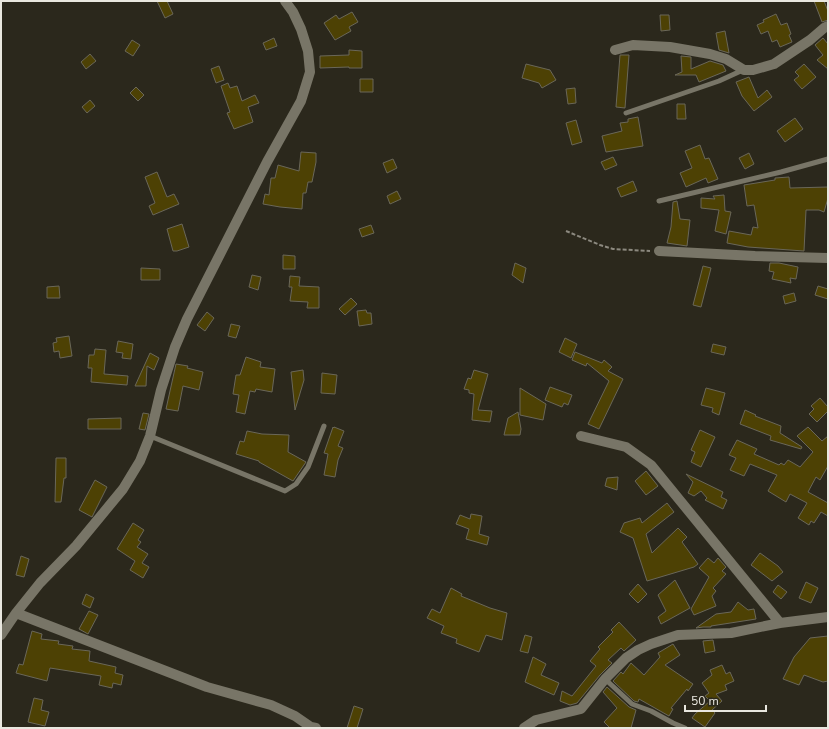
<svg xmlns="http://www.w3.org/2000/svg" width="829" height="729" font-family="'Nunito Sans',sans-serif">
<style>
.building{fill:#4d4104;stroke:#6a6759}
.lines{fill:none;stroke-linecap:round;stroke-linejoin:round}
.path{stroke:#8c897f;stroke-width:2;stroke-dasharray:4 2;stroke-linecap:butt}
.lane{stroke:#787567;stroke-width:5}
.street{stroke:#787567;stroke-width:10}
</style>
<rect width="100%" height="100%" fill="#2b281c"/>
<path class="building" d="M 157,1 L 167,1 L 173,14 L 165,18 Z
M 814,1 L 824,1 L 828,11 L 828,20 L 822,22 Z
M 352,12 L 358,22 L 349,27 L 351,31 L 335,40 L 324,23 L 336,15 L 339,19 Z
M 776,14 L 781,25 L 787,23 L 791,34 L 789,35 L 792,42 L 780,47 L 777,40 L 772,42 L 768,31 L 761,34 L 757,25 L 764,22 L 763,20 Z
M 660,15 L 669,15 L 670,30 L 661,31 Z
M 725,31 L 729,53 L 719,50 L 716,33 Z
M 274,38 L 277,46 L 266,50 L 263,43 Z
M 823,38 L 828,44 L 828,69 L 817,60 L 823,55 L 815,45 Z
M 132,40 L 140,45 L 133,56 L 125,51 Z
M 349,50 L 362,51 L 362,68 L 349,68 L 349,67 L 320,68 L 320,56 L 349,55 Z
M 90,54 L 96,61 L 86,69 L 81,62 Z
M 620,55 L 629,55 L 625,108 L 616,107 Z
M 681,56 L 691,57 L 691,69 L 710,61 L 723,65 L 726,71 L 699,82 L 696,75 L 675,75 L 682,72 Z
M 526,64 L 550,70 L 556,80 L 542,88 L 539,83 L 522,78 Z
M 804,64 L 816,77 L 802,89 L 794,80 L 799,76 L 795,72 Z
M 219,66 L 224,80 L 216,83 L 211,69 Z
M 749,77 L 758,98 L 767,90 L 772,97 L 754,111 L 742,96 L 736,82 Z
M 360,79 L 373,79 L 373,92 L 360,92 Z
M 228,83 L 230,88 L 237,86 L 242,101 L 255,95 L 259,103 L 248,107 L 253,122 L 234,129 L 227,113 L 230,112 L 221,86 Z
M 136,87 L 144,95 L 138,101 L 130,93 Z
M 575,88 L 576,103 L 568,104 L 566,89 Z
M 90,100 L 95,106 L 87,113 L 82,107 Z
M 677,104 L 685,104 L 686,119 L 677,119 Z
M 638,117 L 643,146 L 606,152 L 602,136 L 622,131 L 620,123 L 628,122 L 628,119 Z
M 795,118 L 803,129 L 785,142 L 777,131 Z
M 576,120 L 582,142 L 572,145 L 566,123 Z
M 700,145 L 705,159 L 709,158 L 718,179 L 708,183 L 706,178 L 686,187 L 680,173 L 692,168 L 685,151 Z
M 301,152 L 316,153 L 316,162 L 312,182 L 308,182 L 306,193 L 303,193 L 302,209 L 280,207 L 263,204 L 265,194 L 269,195 L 271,178 L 275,178 L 278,165 L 299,171 Z
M 749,153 L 754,164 L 745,169 L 739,158 Z
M 613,157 L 617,165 L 605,170 L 601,162 Z
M 393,159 L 397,168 L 387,173 L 383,163 Z
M 157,172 L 167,197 L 174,194 L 179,204 L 153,215 L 149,206 L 155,203 L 145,177 Z
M 789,177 L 790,188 L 828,187 L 828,198 L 824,212 L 819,210 L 806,210 L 804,251 L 748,247 L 727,243 L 729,231 L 751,235 L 753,227 L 758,228 L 754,205 L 747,206 L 744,185 L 775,180 L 775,178 Z
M 633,181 L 637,191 L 621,197 L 617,188 Z
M 397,191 L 401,199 L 390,204 L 387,196 Z
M 724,195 L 725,211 L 731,212 L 726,234 L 715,231 L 719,210 L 701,208 L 701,198 L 715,199 L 713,196 Z
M 677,201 L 680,219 L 690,220 L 687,246 L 667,243 L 671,227 L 673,202 Z
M 182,224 L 189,247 L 177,251 L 173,251 L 167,229 Z
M 371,225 L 374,233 L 362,237 L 359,229 Z
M 283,255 L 295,256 L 295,269 L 283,269 Z
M 515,263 L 526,268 L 523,283 L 512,275 Z
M 770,263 L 779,263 L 798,267 L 796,279 L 790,278 L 791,283 L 772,279 L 774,272 L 769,271 Z
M 703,266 L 711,268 L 701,307 L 693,305 Z
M 141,268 L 160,269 L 160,280 L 141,280 Z
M 252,275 L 261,277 L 258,290 L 249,287 Z
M 290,276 L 300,277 L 299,286 L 319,287 L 319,308 L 307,308 L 308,302 L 290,301 L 292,287 L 289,287 Z
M 59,286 L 60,298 L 47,298 L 47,287 Z
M 818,286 L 828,289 L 828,299 L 815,295 Z
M 794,293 L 796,301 L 785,304 L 783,296 Z
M 351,298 L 357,304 L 345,315 L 339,309 Z
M 366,310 L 367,313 L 371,313 L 372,324 L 359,326 L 357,311 Z
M 207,312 L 214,318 L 205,331 L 197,325 Z
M 231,324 L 240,326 L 236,338 L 228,336 Z
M 69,336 L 72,356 L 60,358 L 59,351 L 54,352 L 53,343 L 57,342 L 56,338 Z
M 565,338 L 577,344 L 571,358 L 559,352 Z
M 118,341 L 133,344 L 131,359 L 122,358 L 123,353 L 116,352 Z
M 713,344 L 726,347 L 724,355 L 711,352 Z
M 95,349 L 106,350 L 104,374 L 128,376 L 127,385 L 91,382 L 92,368 L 88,368 L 89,355 L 94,355 Z
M 575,352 L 602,363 L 604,360 L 612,367 L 608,371 L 623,379 L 599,429 L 588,424 L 609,381 L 587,363 L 586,366 L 572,360 Z
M 150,353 L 159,358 L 154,370 L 147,366 L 146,386 L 135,386 Z
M 246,357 L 261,362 L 260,367 L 275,369 L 272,392 L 256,389 L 255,392 L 250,391 L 245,414 L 236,412 L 239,395 L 233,394 L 236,375 L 240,375 Z
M 176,364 L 188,366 L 187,368 L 203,372 L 199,390 L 183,386 L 178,411 L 166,409 Z
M 303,370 L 304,380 L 295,410 L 291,372 Z
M 474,370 L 488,374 L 478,410 L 492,411 L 490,422 L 472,420 L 474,394 L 469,393 L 469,390 L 464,389 L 468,378 L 471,379 Z
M 322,373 L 337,375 L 335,394 L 321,393 Z
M 550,387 L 572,395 L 568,405 L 564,403 L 562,407 L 545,400 Z
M 520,388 L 546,404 L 543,420 L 520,415 Z
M 706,388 L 725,393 L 719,415 L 712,412 L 713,408 L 701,405 Z
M 820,398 L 828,407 L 828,411 L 817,422 L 809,414 L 814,409 L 811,406 Z
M 745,410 L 756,415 L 755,416 L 781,426 L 780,433 L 802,447 L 801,449 L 770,440 L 771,436 L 740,424 Z
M 518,412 L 521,429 L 520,435 L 504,435 L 508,418 Z
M 143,413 L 149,414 L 145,430 L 139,429 Z
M 121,418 L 121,429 L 88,429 L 88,419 Z
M 333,427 L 334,428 L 334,427 L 344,431 L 338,446 L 343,448 L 338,460 L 335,477 L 324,475 L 328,454 L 324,453 Z
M 808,427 L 822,441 L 828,436 L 828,466 L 820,480 L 816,477 L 808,492 L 828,503 L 828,516 L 821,512 L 814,523 L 811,521 L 809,525 L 798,518 L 807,503 L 790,494 L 786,502 L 768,491 L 777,475 L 750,464 L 744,476 L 730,470 L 736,458 L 729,455 L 737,440 L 757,449 L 754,454 L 779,465 L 781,463 L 784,465 L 788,460 L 800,467 L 813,452 L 797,436 Z
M 700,430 L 715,437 L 701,467 L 691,462 L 695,452 L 691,450 Z
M 247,431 L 262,434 L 289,435 L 288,452 L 306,462 L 293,481 L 259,462 L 259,461 L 236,454 L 240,441 L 244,442 Z
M 56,458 L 66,458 L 66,478 L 64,478 L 61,502 L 55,502 Z
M 646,471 L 658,486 L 646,495 L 635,481 Z
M 686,474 L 723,492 L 721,497 L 727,500 L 723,509 L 705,500 L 707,498 L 701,491 L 694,496 L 688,493 L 693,482 Z
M 618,477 L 617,490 L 605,486 L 607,478 Z
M 95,480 L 107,487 L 92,517 L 79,510 Z
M 667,503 L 674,512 L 646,534 L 652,553 L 678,528 L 687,537 L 682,542 L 698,564 L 694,567 L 647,581 L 633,538 L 620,532 L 624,523 L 640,518 L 642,523 Z
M 471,514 L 482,516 L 479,534 L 489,537 L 487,545 L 466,539 L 469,529 L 456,524 L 460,515 L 470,519 Z
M 133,523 L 144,530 L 138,540 L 141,542 L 137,547 L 148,554 L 142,563 L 149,567 L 143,578 L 130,570 L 135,561 L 117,549 Z
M 760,553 L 778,566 L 783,572 L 772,581 L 751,565 Z
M 21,556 L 29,559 L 24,577 L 16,575 Z
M 708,558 L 714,563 L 718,558 L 726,567 L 722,571 L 726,574 L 713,588 L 716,591 L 712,596 L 716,606 L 694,615 L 691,609 L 709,577 L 699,568 Z
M 675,580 L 690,608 L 661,624 L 658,617 L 666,611 L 658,595 Z
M 806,582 L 818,588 L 811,603 L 799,598 Z
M 638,584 L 647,594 L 638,603 L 629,594 Z
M 778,585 L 787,592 L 781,599 L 773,592 Z
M 451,588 L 462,594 L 461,596 L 490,608 L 507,613 L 502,640 L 486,635 L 479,652 L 456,643 L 457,639 L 441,633 L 444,626 L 427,618 L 432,609 L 440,613 Z
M 86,594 L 94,598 L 90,608 L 82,604 Z
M 738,602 L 748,610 L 754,609 L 756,619 L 711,626 L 711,627 L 703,627 L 696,628 L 716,614 L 731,612 Z
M 89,611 L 98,615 L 88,634 L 79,629 Z
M 619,622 L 636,640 L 624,651 L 621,648 L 608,660 L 612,663 L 600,675 L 577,703 L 570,705 L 560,701 L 562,691 L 572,696 L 596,666 L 590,661 L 600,649 L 598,647 L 613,632 L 611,630 Z
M 32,631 L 42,634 L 41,639 L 59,641 L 58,644 L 73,646 L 72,649 L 90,651 L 89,661 L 116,667 L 115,673 L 123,675 L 121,685 L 113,683 L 112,688 L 99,685 L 101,676 L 50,668 L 47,681 L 16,673 L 19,664 L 23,665 Z
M 525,635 L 532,637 L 528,653 L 520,651 Z
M 828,636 L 828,681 L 823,682 L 804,675 L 799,685 L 783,679 L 794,657 L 810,638 Z
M 713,640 L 715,651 L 705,653 L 703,641 Z
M 673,644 L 680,655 L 665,665 L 693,684 L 688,691 L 687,689 L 671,708 L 673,709 L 669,716 L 639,699 L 638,702 L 634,701 L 613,681 L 621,672 L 623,674 L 631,663 L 644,675 L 660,657 L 658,653 Z
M 533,657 L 546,664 L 541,675 L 559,683 L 554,695 L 525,682 Z
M 722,665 L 726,674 L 730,672 L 734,681 L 725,685 L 727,690 L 716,694 L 722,701 L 712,710 L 715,713 L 705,727 L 692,718 L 695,714 L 710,701 L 705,696 L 709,693 L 702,683 L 712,675 L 710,670 Z
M 607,687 L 629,707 L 636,710 L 631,728 L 610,728 L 604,722 L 617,708 L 603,692 Z
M 34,698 L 43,700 L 41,710 L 49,712 L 45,726 L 28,722 Z
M 354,706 L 363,709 L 357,728 L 347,728 Z"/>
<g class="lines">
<path class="path" d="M 566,231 L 600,245 L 613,249 L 650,251"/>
<path class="lane" d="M 626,113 L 719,81 L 743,70
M 659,201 L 781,172 L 828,159
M 150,436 L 285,491 L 296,484 L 308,467 L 324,426
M 605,679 L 632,704 L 651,711 L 673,723 L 685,728"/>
<path class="street" d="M 615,50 L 633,45 L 670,47 L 710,54 L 726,59 L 744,70 L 753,70 L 774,64 L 810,40 L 824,28 L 828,26
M 659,251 L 755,256 L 828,258
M 581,436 L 626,447 L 651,465 L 780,623
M 16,613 L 207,687 L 271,705 L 295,716 L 311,727 L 316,728
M 1,635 L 16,613 L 40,583 L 76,546 L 123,489 L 140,461 L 150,436 L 161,390 L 175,347 L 187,319 L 267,162 L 301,101 L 310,72 L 308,51 L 301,29 L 293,12 L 285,1
M 524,728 L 536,720 L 581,709 L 605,679 L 626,658 L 638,650 L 651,644 L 678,635 L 731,633 L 780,623 L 828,617"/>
</g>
<rect width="829" height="729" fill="none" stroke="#e9e7df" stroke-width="4"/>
<path d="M685 705v6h81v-6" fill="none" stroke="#e9e7df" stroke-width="2"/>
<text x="691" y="705" font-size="12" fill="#e9e7df" stroke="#2b281c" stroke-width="3" paint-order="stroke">50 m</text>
</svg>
